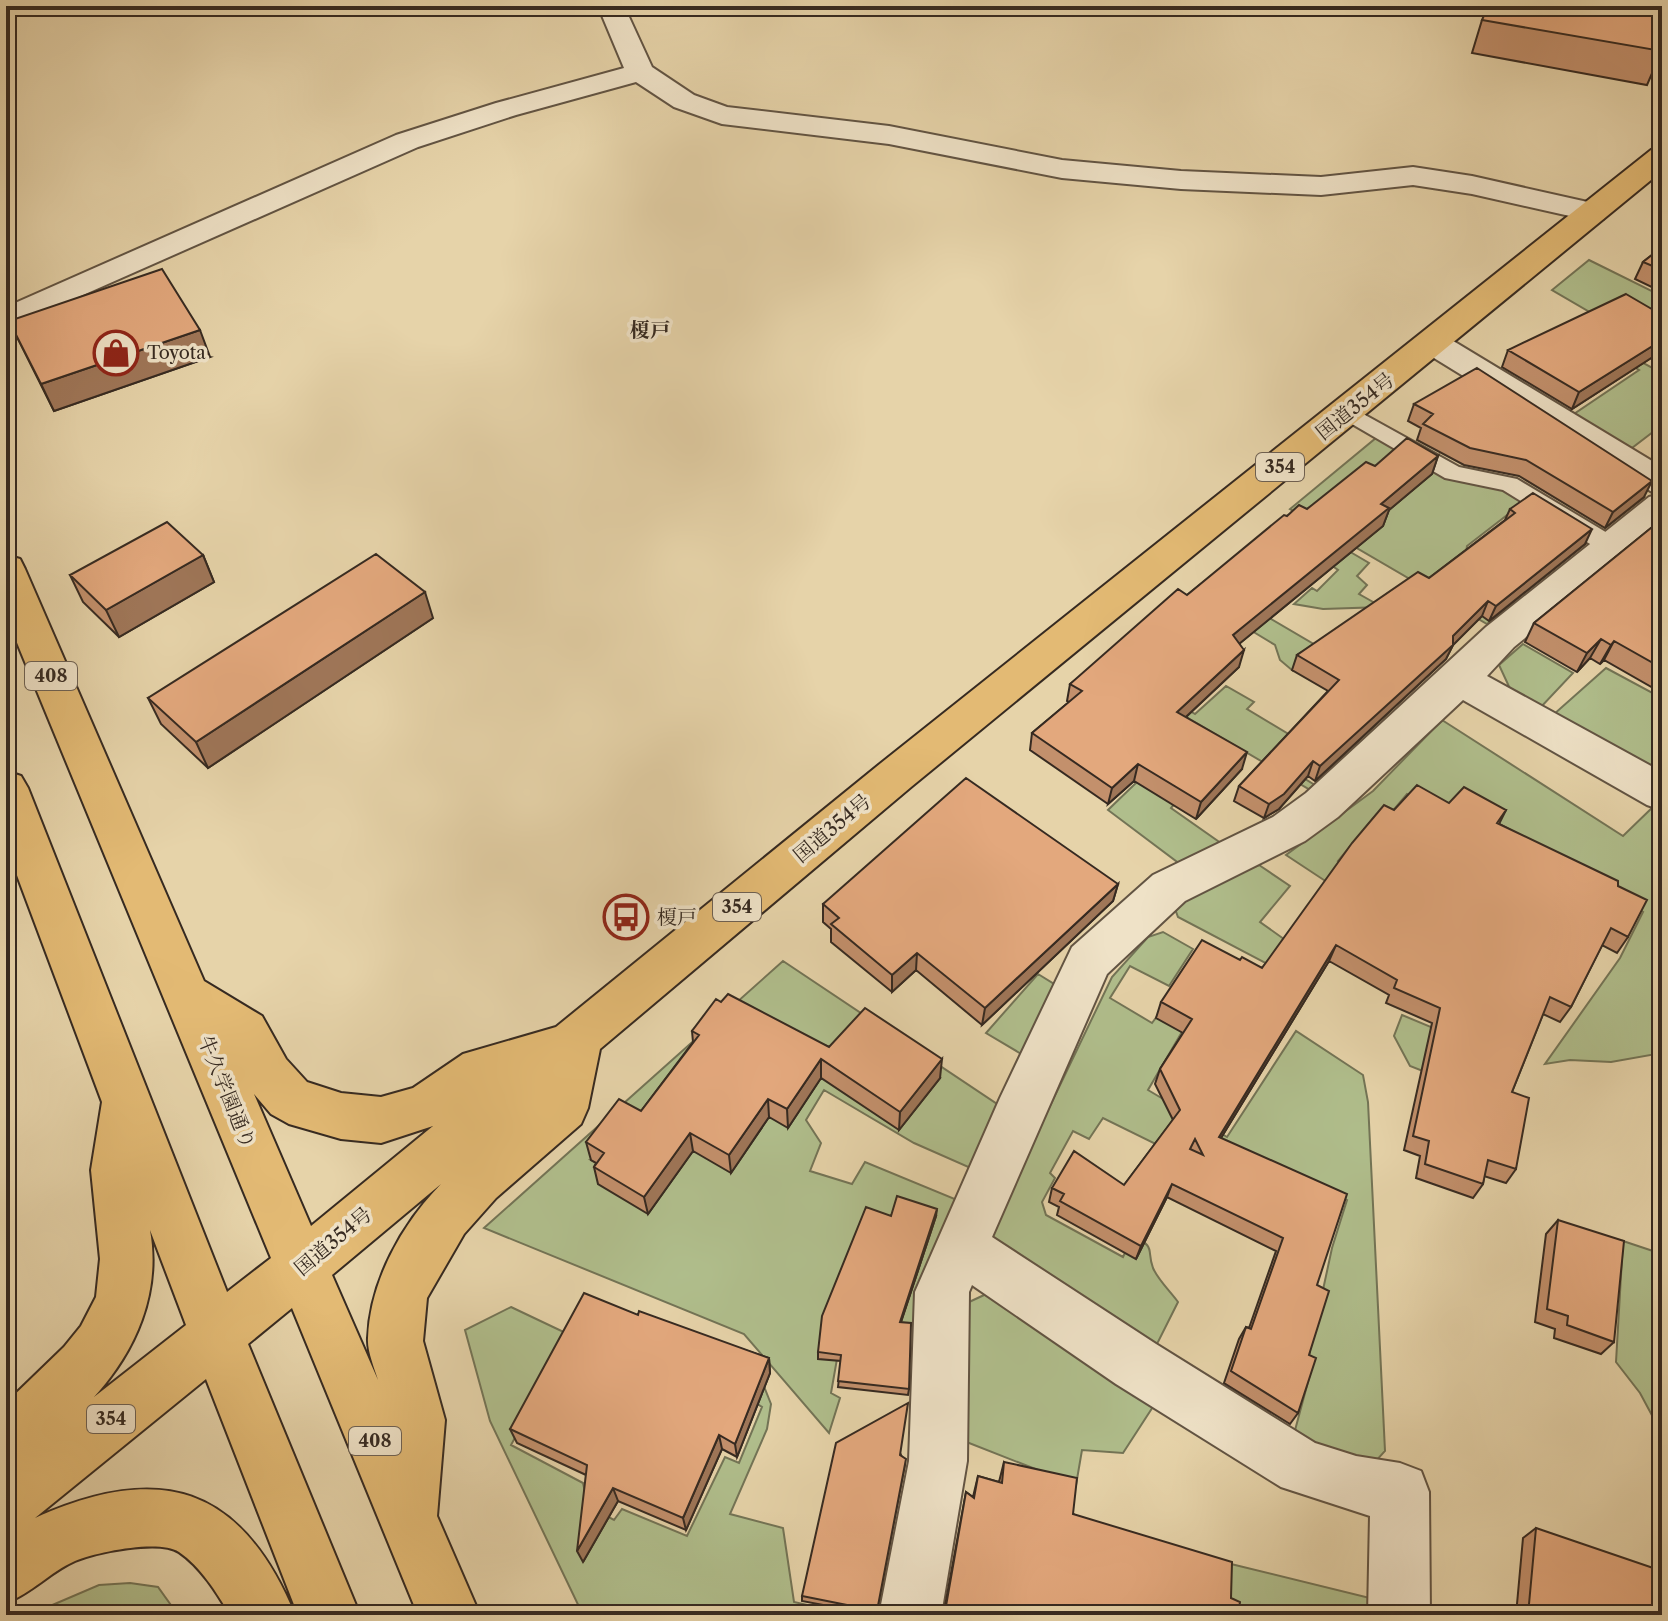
<svg xmlns="http://www.w3.org/2000/svg" width="1668" height="1621" font-family="'Libre Caslon Text','Noto Serif JP',serif">
<style>
.green{fill:#b0be8c;stroke:#737456;stroke-width:2;fill-rule:evenodd}
.lines{fill:none;stroke-linecap:round;stroke-linejoin:round}
.service-casing{stroke:#625443;stroke-width:4}
.minor-casing{stroke:#625443;stroke-width:4}
.trunk-casing{stroke:#362a21;stroke-width:4}
.service{fill:#efe2c7;fill-rule:evenodd}
.minor{fill:#efe2c7;fill-rule:evenodd}
.trunk{fill:#e3ba74;fill-rule:evenodd}
.wall{fill:#c3906c;stroke:#362a21;stroke-width:2}
.shaded-wall{fill:#9f7658;stroke:#362a21;stroke-width:2}
.building{fill:#e3a87d;stroke:#362a21;stroke-width:2;fill-rule:evenodd}
.labels{text-anchor:middle;dominant-baseline:central;stroke-width:7;stroke-linejoin:round;paint-order:stroke}
.far-poi-label{font-size:18px;fill:#362a21;stroke:#efe2c7;text-anchor:start}
.shield{fill:#efe2c7;stroke:#6e6153;stroke-width:2}
.shield-label{font-size:18px;font-weight:bold;fill:#362a21}
.far-quarter-label{font-size:20px;font-weight:bold;fill:#362a21;stroke:#efe2c7}
.street-label{font-size:20px;fill:#362a21;stroke:#efe2c7}
.poi-label{font-size:20px;fill:#362a21;stroke:#efe2c7;text-anchor:start}
</style>
<rect width="100%" height="100%" fill="#e6d3a9"/>
<filter id="stains"><feTurbulence type="fractalNoise" baseFrequency=".0025" numOctaves="4"/><feColorMatrix values="0 0 0 0 .2 0 0 0 0 .09 0 0 0 0 .02 0 0 0 .5 -.17"/></filter>
<radialGradient id="worn" r=".72"><stop offset=".6" stop-color="#630" stop-opacity="0"/><stop offset="1" stop-color="#630" stop-opacity=".3"/></radialGradient>
<path class="green" d="M 1589,260 L 1662,296 L 1662,325 L 1600,318 L 1552,290 Z
M 1571,324 L 1662,373 L 1662,425 L 1628,451 L 1571,416 L 1639,370 L 1578,334 Z
M 1376,438 L 1502,488 L 1524,502 L 1467,546 L 1464,565 L 1518,598 L 1487,624 L 1290,509 Z
M 1347,550 L 1369,563 L 1357,576 L 1367,585 L 1359,594 L 1382,607 L 1323,609 L 1294,604 L 1312,588 L 1317,591 L 1338,570 L 1331,565 Z
M 1210,583 L 1317,646 L 1293,671 L 1280,660 L 1275,645 L 1194,596 Z
M 1523,644 L 1573,673 L 1540,708 L 1512,693 L 1499,665 Z
M 1111,661 L 1195,714 L 1226,686 L 1254,702 L 1247,709 L 1290,735 L 1268,756 L 1318,787 L 1312,791 L 1103,668 Z
M 1606,668 L 1662,698 L 1662,776 L 1553,715 Z
M 1442,720 L 1623,836 L 1656,804 L 1662,807 L 1662,1053 L 1611,1062 L 1570,1060 L 1545,1064 L 1620,958 L 1643,912 L 1407,794 L 1386,819 L 1376,815 L 1338,861 L 1353,870 L 1339,890 L 1286,855 L 1373,791 Z
M 1137,782 L 1192,782 L 1171,808 L 1225,846 L 1180,864 L 1108,810 Z
M 1259,865 L 1290,886 L 1260,922 L 1295,947 L 1281,971 L 1178,917 L 1174,906 L 1187,895 Z
M 1163,932 L 1193,949 L 1169,986 L 1130,966 L 1110,998 L 1152,1023 L 1161,1011 L 1186,1025 L 1148,1090 L 1227,1137 L 1296,1031 L 1363,1075 L 1368,1102 L 1385,1451 L 1375,1462 L 1305,1444 L 1294,1434 L 1312,1367 L 1307,1364 L 1332,1248 L 1347,1200 L 1195,1137 L 1182,1157 L 1103,1118 L 1089,1139 L 1073,1131 L 1050,1173 L 1055,1178 L 1042,1202 L 1046,1215 L 1123,1257 L 1133,1236 C 1157,1248 1146,1249 1153,1268 C 1158,1280 1171,1292 1178,1302 L 1158,1342 L 1149,1351 L 986,1239 L 1112,977 L 1148,937 Z
M 783,961 L 1000,1106 L 975,1170 L 914,1143 L 824,1090 L 806,1120 L 821,1143 L 810,1171 L 852,1184 L 865,1162 L 962,1202 L 917,1326 L 844,1319 L 831,1393 L 840,1398 L 829,1433 L 744,1334 L 484,1228 ZM 690,1155 L 609,1171 L 591,1160 Z
M 1038,974 L 1054,984 L 1023,1055 L 986,1033 Z
M 1402,1015 L 1443,1032 L 1504,1103 L 1410,1066 L 1394,1036 Z
M 1623,1241 L 1662,1254 L 1662,1434 L 1640,1393 L 1616,1362 Z
M 997,1289 L 1158,1399 L 1123,1453 L 1082,1450 L 1076,1485 L 964,1441 L 967,1303 Z
M 511,1307 L 570,1335 L 511,1445 L 583,1483 L 588,1506 L 614,1520 L 622,1509 L 687,1536 L 725,1457 L 739,1463 L 762,1407 L 743,1395 L 763,1384 L 771,1404 L 767,1429 L 730,1514 L 783,1528 L 794,1602 L 851,1615 L 583,1615 L 490,1421 L 465,1330 Z
M 1231,1564 L 1382,1601 L 1381,1615 L 1242,1615 L 1230,1605 Z
M 130,1583 L 158,1587 L 178,1615 L 29,1615 L 99,1585 Z"/>
<g class="lines">
<g class="service-casing">
<path id="service" d="M 1347,405 L 1459,467 L 1517,479 L 1619,540 L 1622,546 L 1619,552 L 1603,552 L 1503,490 L 1445,478 L 1340,417 L 1336,412 L 1340,407 Z"/>
</g>
<g class="minor-casing">
<path id="minor" d="M 598,6 L 624,6 L 652,67 L 694,95 L 727,107 L 889,126 L 1062,160 L 1181,171 L 1321,177 L 1413,167 L 1472,176 L 1592,203 L 1603,205 L 1608,212 L 1603,219 L 1592,221 L 1472,194 L 1413,185 L 1321,195 L 1181,189 L 1062,178 L 889,144 L 722,124 L 674,107 L 636,82 L 516,115 L 418,147 L 6,329 L 6,307 L 396,135 L 496,103 L 624,68 Z
M 1433,333 L 1445,336 L 1662,467 L 1662,526 L 1514,647 L 1487,676 L 1662,772 L 1662,810 L 1647,805 L 1463,700 L 1338,817 L 1305,841 L 1185,901 L 1107,974 L 992,1237 L 1156,1344 L 1315,1443 L 1356,1456 L 1400,1463 L 1421,1471 L 1429,1492 L 1430,1615 L 1368,1615 L 1370,1516 L 1281,1487 L 1116,1384 L 972,1285 L 969,1292 L 967,1461 L 941,1615 L 879,1615 L 909,1461 L 915,1292 L 1000,1098 L 1072,947 L 1153,875 L 1273,817 L 1306,793 L 1486,627 L 1649,497 L 1657,495 L 1421,350 L 1416,343 L 1421,336 Z"/>
</g>
<g class="trunk-casing">
<path id="trunk" d="M 1662,147 L 1662,171 L 911,787 L 600,1049 L 588,1108 L 581,1124 L 496,1198 L 464,1234 L 427,1298 L 423,1341 L 445,1420 L 437,1516 L 480,1615 L 418,1615 L 292,1308 L 248,1344 L 360,1615 L 298,1615 L 206,1379 L 35,1518 C 160,1462 241,1485 295,1615 L 230,1615 C 217,1593 201,1567 179,1552 C 159,1539 97,1552 75,1561 C 50,1572 32,1593 6,1603 L 6,1537 L 17,1529 L 6,1533 L 6,1403 L 64,1347 L 81,1326 L 96,1297 L 100,1259 L 91,1170 L 102,1102 L 6,846 L 6,771 L 21,776 L 28,788 L 227,1292 L 271,1258 L 6,616 L 6,555 L 20,559 L 25,569 L 204,981 L 262,1016 L 286,1059 L 307,1082 L 341,1093 L 381,1097 L 413,1088 L 463,1054 L 556,1027 L 881,763 L 1651,150 ZM 254,1094 L 271,1114 L 289,1124 L 341,1139 L 381,1143 L 433,1126 L 311,1226 ZM 441,1184 C 402,1224 370,1281 368,1338 C 367,1351 374,1367 378,1380 L 332,1275 ZM 150,1230 L 186,1325 L 94,1397 C 136,1351 161,1293 150,1230 Z"/>
</g>
<use href="#service" class="service"/>
<use href="#minor" class="minor"/>
<use href="#trunk" class="trunk"/>
</g>
<path class="wall" d="M 1662,6 L 1662,50 L 1647,85 L 1472,53 L 1482,20 Z
M 1662,201 L 1662,212 L 1658,211 Z
M 1662,247 L 1662,292 L 1635,279 L 1643,262 Z
M 1662,315 L 1662,351 L 1572,409 L 1502,367 L 1508,350 Z
M 9,321 L 210,357 L 54,411 Z
M 1414,404 L 1644,497 L 1605,528 L 1519,476 L 1464,465 L 1417,440 L 1421,428 L 1408,421 Z
M 1438,456 L 1432,474 L 1389,510 L 1383,526 L 1240,643 L 1239,667 L 1186,717 L 1242,769 L 1196,819 L 1134,781 L 1108,804 L 1030,750 L 1032,733 L 1069,702 L 1067,701 L 1070,684 L 1187,595 L 1287,516 L 1307,509 L 1375,466 Z
M 1510,509 L 1585,544 L 1489,621 L 1482,616 L 1453,645 L 1446,659 L 1315,781 L 1308,776 L 1279,809 L 1264,818 L 1234,801 L 1239,786 L 1328,691 L 1292,670 L 1297,655 L 1429,578 L 1505,520 Z
M 1662,519 L 1662,693 L 1604,660 L 1600,664 L 1590,658 L 1577,672 L 1525,642 L 1534,623 Z
M 203,555 L 214,582 L 119,637 L 83,602 L 70,575 Z
M 433,618 L 208,768 L 161,724 L 148,698 Z
M 1449,803 L 1506,810 L 1499,824 L 1618,886 L 1628,937 L 1617,953 L 1602,945 L 1571,1007 L 1560,1022 L 1543,1014 L 1512,1092 L 1516,1169 L 1506,1183 L 1484,1176 L 1483,1184 L 1473,1198 L 1416,1178 L 1420,1156 L 1404,1150 L 1432,1023 L 1386,1003 L 1389,995 L 1329,961 L 1221,1138 L 1317,1285 L 1309,1355 L 1298,1413 L 1290,1424 L 1224,1383 L 1239,1339 L 1246,1327 L 1249,1328 L 1276,1251 L 1167,1197 L 1136,1259 L 1057,1215 L 1059,1207 L 1049,1202 L 1052,1188 L 1124,1185 L 1173,1120 L 1155,1084 L 1160,1069 L 1183,1033 L 1156,1018 L 1161,1002 L 1240,960 L 1262,968 L 1394,810 Z
M 1118,884 L 1113,901 L 982,1025 L 916,970 L 892,992 L 831,942 L 831,929 L 823,922 L 823,904 Z
M 721,1002 L 829,1047 L 940,1078 L 899,1130 L 821,1078 L 788,1128 L 769,1117 L 731,1173 L 693,1151 L 648,1214 L 598,1184 L 594,1167 L 596,1163 L 591,1160 L 586,1142 L 641,1111 L 693,1042 L 692,1031 Z
M 891,1216 L 936,1216 L 901,1322 L 909,1389 L 908,1395 L 838,1387 L 841,1361 L 818,1359 L 818,1352 Z
M 1558,1220 L 1614,1342 L 1601,1354 L 1554,1338 L 1555,1329 L 1535,1322 L 1546,1234 Z
M 638,1315 L 769,1358 L 770,1373 L 737,1457 L 722,1449 L 686,1530 L 618,1501 L 583,1562 L 586,1475 L 517,1443 L 510,1429 Z
M 901,1455 L 905,1464 L 876,1615 L 802,1601 L 802,1596 Z
M 1004,1462 L 1073,1514 L 1231,1598 L 1238,1615 L 891,1615 L 892,1607 L 945,1606 L 966,1492 L 973,1497 L 978,1476 L 999,1482 Z
M 1536,1528 L 1662,1615 L 1516,1615 L 1523,1538 Z"/>
<path class="shaded-wall" d="M 200,330 L 210,357 L 54,411 L 41,384 Z
M 1662,340 L 1662,351 L 1572,409 L 1579,392 Z
M 1438,456 L 1432,474 L 1389,510 L 1383,526 L 1228,653 L 1233,635 L 1381,504 Z
M 1652,481 L 1644,497 L 1605,528 L 1613,512 Z
M 1592,529 L 1585,544 L 1489,621 L 1496,606 Z
M 203,555 L 214,582 L 119,637 L 106,610 Z
M 425,592 L 433,618 L 208,768 L 196,742 Z
M 1488,601 L 1482,616 L 1453,645 L 1446,659 L 1315,781 L 1320,766 Z
M 1601,639 L 1590,658 L 1577,672 L 1587,653 Z
M 1614,641 L 1604,660 L 1600,664 L 1611,645 Z
M 1244,650 L 1239,667 L 1173,729 L 1177,712 Z
M 1247,752 L 1242,769 L 1196,819 L 1201,802 Z
M 1313,761 L 1308,776 L 1279,809 L 1264,818 L 1269,804 Z
M 1138,764 L 1134,781 L 1108,804 L 1112,788 Z
M 1118,884 L 1113,901 L 982,1025 L 985,1008 Z
M 1336,945 L 1329,961 L 1213,1151 L 1219,1137 Z
M 917,953 L 916,970 L 892,992 L 892,975 Z
M 821,1059 L 821,1078 L 788,1128 L 787,1109 Z
M 942,1059 L 940,1078 L 899,1130 L 900,1112 Z
M 768,1099 L 769,1117 L 731,1173 L 729,1155 Z
M 690,1133 L 693,1151 L 648,1214 L 644,1197 Z
M 1172,1184 L 1167,1197 L 1136,1259 L 1141,1246 Z
M 937,1209 L 936,1216 L 899,1328 L 900,1322 Z
M 769,1358 L 770,1373 L 737,1457 L 735,1444 Z
M 719,1435 L 722,1449 L 686,1530 L 683,1518 Z
M 613,1488 L 618,1501 L 583,1562 L 577,1551 Z"/>
<path class="building" d="M 1488,6 L 1662,6 L 1662,49 L 1661,51 L 1482,20 Z
M 1662,247 L 1662,270 L 1643,262 Z
M 162,269 L 200,330 L 41,384 L 9,321 Z
M 1626,294 L 1662,315 L 1662,340 L 1579,392 L 1508,350 Z
M 1477,368 L 1652,481 L 1613,512 L 1526,460 L 1470,448 L 1423,424 L 1433,414 L 1414,404 Z
M 1407,438 L 1438,456 L 1381,504 L 1389,508 L 1233,635 L 1244,650 L 1177,712 L 1247,752 L 1201,802 L 1138,764 L 1112,788 L 1032,733 L 1082,691 L 1070,684 L 1178,589 L 1187,595 L 1284,515 L 1287,516 L 1299,505 L 1307,509 L 1366,462 L 1375,466 Z
M 1533,493 L 1592,529 L 1496,606 L 1488,601 L 1453,636 L 1453,645 L 1320,766 L 1313,761 L 1284,794 L 1269,804 L 1239,786 L 1339,680 L 1297,655 L 1418,572 L 1429,578 L 1515,513 L 1510,509 Z
M 1662,519 L 1662,668 L 1614,641 L 1611,645 L 1601,639 L 1587,653 L 1534,623 Z
M 167,522 L 203,555 L 106,610 L 70,575 Z
M 376,554 L 425,592 L 196,742 L 148,698 Z
M 966,778 L 1118,884 L 985,1008 L 917,953 L 892,975 L 831,924 L 839,918 L 823,904 Z
M 1417,785 L 1449,803 L 1464,787 L 1506,810 L 1497,823 L 1618,881 L 1618,886 L 1647,900 L 1628,937 L 1611,928 L 1571,1007 L 1550,997 L 1512,1092 L 1529,1098 L 1516,1169 L 1488,1160 L 1483,1184 L 1425,1164 L 1429,1141 L 1413,1136 L 1440,1008 L 1394,988 L 1397,980 L 1336,945 L 1219,1137 L 1347,1194 L 1317,1285 L 1329,1291 L 1309,1355 L 1316,1358 L 1298,1413 L 1231,1371 L 1246,1327 L 1251,1329 L 1283,1238 L 1172,1184 L 1141,1246 L 1060,1201 L 1064,1194 L 1052,1188 L 1074,1151 L 1124,1185 L 1180,1110 L 1160,1069 L 1192,1019 L 1161,1002 L 1202,940 L 1240,960 L 1242,957 L 1262,968 L 1352,843 L 1384,805 L 1394,810 ZM 1195,1139 L 1203,1155 L 1190,1149 Z
M 728,994 L 829,1047 L 865,1008 L 942,1059 L 900,1112 L 821,1059 L 787,1109 L 768,1099 L 729,1155 L 690,1133 L 644,1197 L 594,1167 L 604,1153 L 586,1142 L 619,1099 L 641,1111 L 699,1035 L 692,1031 L 716,999 L 721,1002 Z
M 897,1196 L 937,1209 L 900,1322 L 911,1323 L 909,1389 L 838,1381 L 841,1355 L 818,1352 L 822,1316 L 866,1207 L 891,1216 Z
M 1558,1220 L 1624,1241 L 1614,1342 L 1567,1325 L 1568,1316 L 1547,1309 Z
M 584,1293 L 638,1315 L 639,1311 L 769,1358 L 735,1444 L 719,1435 L 683,1518 L 613,1488 L 577,1551 L 587,1465 L 510,1429 Z
M 908,1403 L 900,1455 L 906,1459 L 877,1611 L 802,1596 L 836,1443 Z
M 1004,1462 L 1077,1478 L 1073,1514 L 1232,1562 L 1231,1598 L 1240,1602 L 1238,1615 L 928,1615 L 892,1607 L 946,1606 L 966,1492 L 974,1498 L 978,1476 L 1002,1483 Z
M 1536,1528 L 1662,1571 L 1662,1615 L 1528,1615 Z
M 1455,1610 L 1471,1615 L 1455,1615 Z"/>
<defs>
<g id="shop-ring" transform="scale(2.3)"><circle r="9.5" fill="#efe2c7" stroke="#8f2418" stroke-width="1.5"/><path d="M-5-2.5h2.3a2.7 3.5 0 0 1 5.4 0H5L5.5 6h-11ZM-1.5-2.5h3a1.5 2.3 0 0 0-3 0Z" fill="#8f2418"/></g>
<g id="bus-ring" transform="scale(2.3)"><circle r="9.5" fill="#efe2c7" stroke="#8f2418" stroke-width="1.5"/><path d="M-5-6H5V4H4V6H2V4H-2V6H-4V4H-5ZM-3.5-4V0h7V-4ZM-3.5 1.2v1.5H-2V1.2ZM2 1.2v1.5H3.5V1.2Z" fill="#8f2418"/></g>
</defs>
<g fill-rule="evenodd">
<use href="#shop-ring" x="116" y="353"/>
<use href="#bus-ring" x="626" y="917"/>
</g>
<g class="labels">
<g class="far-poi-label">
<text x="147" y="353">Toyota</text>
</g>
<g class="shield">
<rect x="1256" y="453" width="48" height="28" rx="6"/>
<rect x="25" y="662" width="52" height="28" rx="6"/>
<rect x="713" y="893" width="48" height="28" rx="6"/>
<rect x="87" y="1405" width="48" height="28" rx="6"/>
<rect x="349" y="1427" width="52" height="28" rx="6"/>
</g>
<g class="shield-label">
<text x="1280" y="467">354</text>
<text x="51" y="676">408</text>
<text x="737" y="907">354</text>
<text x="111" y="1419">354</text>
<text x="375" y="1441">408</text>
</g>
<g class="far-quarter-label">
<text x="650" y="330">榎戸</text>
</g>
<g class="street-label">
<text transform="translate(1355 406) rotate(-39)">国道354号</text>
<text transform="translate(832 828) rotate(-40)">国道354号</text>
<text transform="translate(227 1092) rotate(68)">牛久学園通り</text>
<text transform="translate(333 1241) rotate(-40)">国道354号</text>
</g>
<g class="poi-label">
<text x="657" y="917">榎戸</text>
</g>
</g>
<rect width="1668" height="1621" fill="none" stroke="#e6d3a9" stroke-width="32"/>
<rect x="8" y="8" width="1652" height="1605" fill="none" stroke="#362a21" stroke-width="4"/>
<rect x="16" y="16" width="1636" height="1589" fill="none" stroke="#362a21" stroke-width="2"/>
<rect width="100%" height="100%" filter="url(#stains)"/>
<rect width="100%" height="100%" fill="url(#worn)"/>
</svg>
